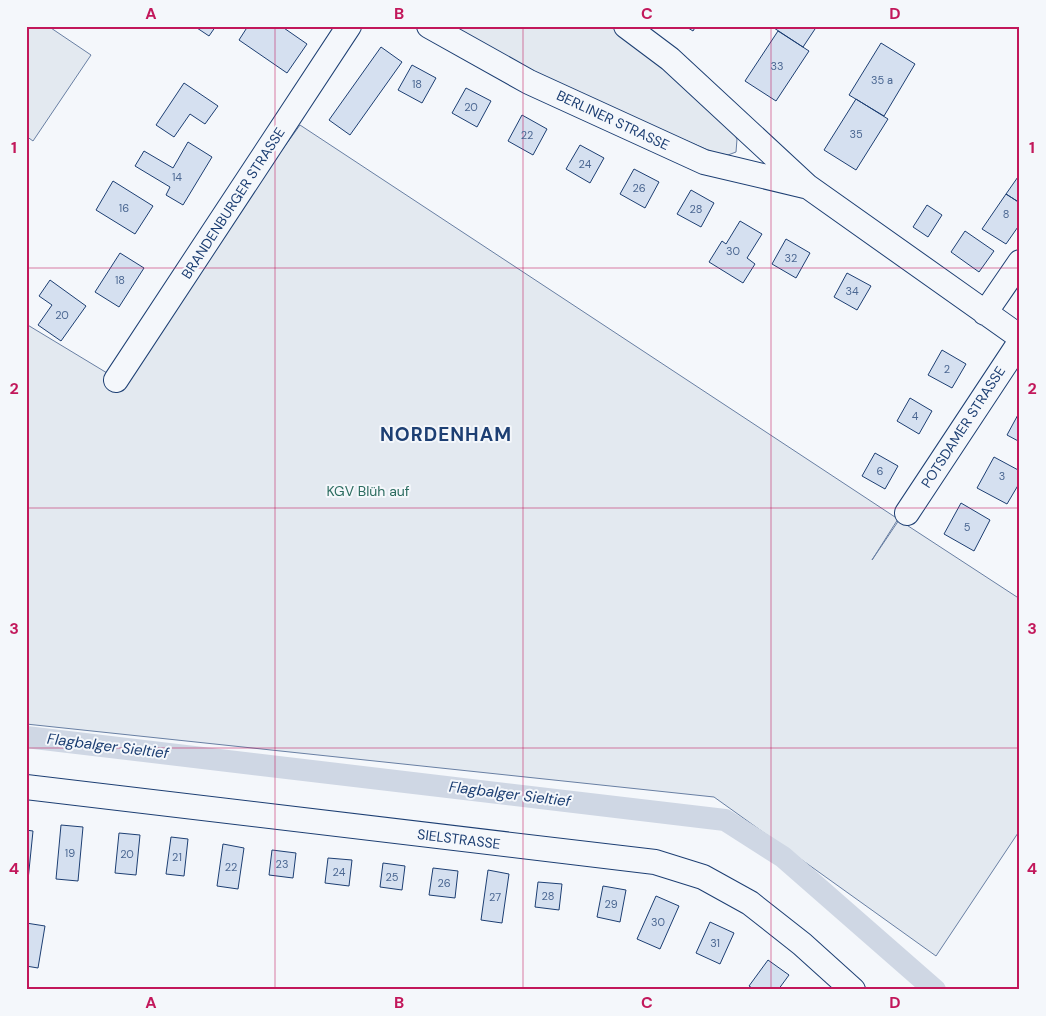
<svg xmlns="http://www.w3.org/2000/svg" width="1046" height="1016" font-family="'DM Sans',sans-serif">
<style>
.green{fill:#e3e9f0;stroke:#687fa3}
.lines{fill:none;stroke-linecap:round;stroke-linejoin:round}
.canal{stroke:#cfd7e4;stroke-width:22}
.building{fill:#d5e0f0;stroke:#1d3f73}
.minor-casing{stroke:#1d3f73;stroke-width:26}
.minor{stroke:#f4f7fb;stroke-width:24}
.grid{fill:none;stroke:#c2185b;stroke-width:1;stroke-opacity:0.55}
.labels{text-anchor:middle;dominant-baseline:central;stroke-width:4;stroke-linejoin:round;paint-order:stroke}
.number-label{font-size:11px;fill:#4b6792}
.street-label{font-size:14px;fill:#1d3f73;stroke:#f4f7fb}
.park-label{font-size:14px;fill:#2c6c60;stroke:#f4f7fb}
.water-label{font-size:15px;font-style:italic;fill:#1d3f73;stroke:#f4f7fb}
.district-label{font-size:19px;font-weight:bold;letter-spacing:1px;fill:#1d3f73;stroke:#f4f7fb}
.neatline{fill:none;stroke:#c2185b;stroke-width:2}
.grid-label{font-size:16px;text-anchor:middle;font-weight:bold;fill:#c2185b}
</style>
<rect width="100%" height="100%" fill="#f4f7fb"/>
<path class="green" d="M 26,26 L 48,26 L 91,55 L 33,141 L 26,136 Z
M 443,26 L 611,26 L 674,75 L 728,125 L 737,139 L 736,152 L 728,155 L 715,153 L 647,124 L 535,76 Z
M 300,125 L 898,519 L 872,560 L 899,520 L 1020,599 L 1020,830 L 936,956 L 714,797 L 26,724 L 26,324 L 117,379 Z"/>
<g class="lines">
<path class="canal" d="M 26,737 L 725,820 L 783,857 L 935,990"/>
</g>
<path class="building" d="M 194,26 L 216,26 L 209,36 Z
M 248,26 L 281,26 L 307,44 L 287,73 L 239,40 Z
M 685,26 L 696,26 L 693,31 Z
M 775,26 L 817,26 L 803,47 L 774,28 Z
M 778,31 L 809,51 L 776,101 L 745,81 Z
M 881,43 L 915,64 L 884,116 L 849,95 Z
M 381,47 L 402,62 L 350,135 L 329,120 Z
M 412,65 L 436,78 L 422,103 L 398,90 Z
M 184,83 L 218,106 L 205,124 L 190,114 L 174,137 L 156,125 Z
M 466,88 L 491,101 L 477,127 L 452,113 Z
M 856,99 L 888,119 L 856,170 L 824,150 Z
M 522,115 L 547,129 L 533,155 L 508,141 Z
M 188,142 L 212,157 L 183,205 L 166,195 L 170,187 L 135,166 L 144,151 L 173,168 Z
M 580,145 L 604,158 L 590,183 L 566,169 Z
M 634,169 L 659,182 L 645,208 L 620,194 Z
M 1020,174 L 1020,203 L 1006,194 Z
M 113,181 L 153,206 L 135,234 L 96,210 Z
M 691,190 L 714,203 L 701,227 L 677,214 Z
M 1006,194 L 1020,203 L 1020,224 L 1006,244 L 982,229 Z
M 927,205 L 942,215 L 928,237 L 913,227 Z
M 740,221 L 762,234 L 747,258 L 755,264 L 743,283 L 709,262 L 722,241 L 726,244 Z
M 965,231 L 994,251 L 979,272 L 951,252 Z
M 786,239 L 810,253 L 796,278 L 772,264 Z
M 120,253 L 144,268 L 119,307 L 95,292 Z
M 847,273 L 871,286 L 857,310 L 834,297 Z
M 50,280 L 86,306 L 61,341 L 38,325 L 52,305 L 39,296 Z
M 942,350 L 966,364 L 952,388 L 928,375 Z
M 910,398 L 932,411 L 919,434 L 897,421 Z
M 1020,411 L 1020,442 L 1007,435 Z
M 875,453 L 898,466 L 885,489 L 862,476 Z
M 994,457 L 1020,471 L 1020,482 L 1007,504 L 977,488 Z
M 961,503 L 990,520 L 974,551 L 944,534 Z
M 61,825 L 83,827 L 78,881 L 56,879 Z
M 26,830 L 33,831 L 27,890 L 26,890 Z
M 119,833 L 140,835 L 136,875 L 115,873 Z
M 171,837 L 188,839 L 184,876 L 166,874 Z
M 223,844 L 244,848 L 238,889 L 217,886 Z
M 272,850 L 296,853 L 293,878 L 269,875 Z
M 328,858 L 352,860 L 349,886 L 325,883 Z
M 383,863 L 405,866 L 402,890 L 380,887 Z
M 433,868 L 458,871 L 455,898 L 429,895 Z
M 488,870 L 509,874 L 502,923 L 481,920 Z
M 538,882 L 562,884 L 559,910 L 535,907 Z
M 603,886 L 626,890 L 620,922 L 597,917 Z
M 656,896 L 679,906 L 660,949 L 637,939 Z
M 710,922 L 734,933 L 720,964 L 696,953 Z
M 26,923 L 45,926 L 38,968 L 26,966 Z
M 768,960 L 789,975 L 778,990 L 755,990 L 749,986 Z"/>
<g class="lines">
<g class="minor-casing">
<path id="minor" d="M 429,26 L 529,82 L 704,162 L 805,186
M 626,26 L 670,59 L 807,186 L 1020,337
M 985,313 L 1020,262
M 116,380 L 349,26
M 907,513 L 1020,342
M 26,787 L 655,862 L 703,877 L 750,903 L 802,944 L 853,990"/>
</g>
<use href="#minor" class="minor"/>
</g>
<path class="grid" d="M 275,26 L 275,990M 523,26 L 523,990M 771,26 L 771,990M 26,268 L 1020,268M 26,508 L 1020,508M 26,748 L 1020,748"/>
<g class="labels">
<g class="number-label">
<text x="777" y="66">33</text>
<text x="882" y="80">35 a</text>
<text x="417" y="84">18</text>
<text x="471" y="107">20</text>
<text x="856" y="134">35</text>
<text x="527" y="135">22</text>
<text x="585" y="164">24</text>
<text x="177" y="177">14</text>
<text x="639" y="188">26</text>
<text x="124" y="208">16</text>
<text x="696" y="209">28</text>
<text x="1006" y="214">8</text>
<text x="733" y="251">30</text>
<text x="791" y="258">32</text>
<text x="120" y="280">18</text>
<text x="852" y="291">34</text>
<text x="62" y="315">20</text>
<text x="947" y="369">2</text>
<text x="915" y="416">4</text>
<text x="880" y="471">6</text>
<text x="1002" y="476">3</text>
<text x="967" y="527">5</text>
<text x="70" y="853">19</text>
<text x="127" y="854">20</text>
<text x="177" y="857">21</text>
<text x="282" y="864">23</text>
<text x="231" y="867">22</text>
<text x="339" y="872">24</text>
<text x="392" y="877">25</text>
<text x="444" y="883">26</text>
<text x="548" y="896">28</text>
<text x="495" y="897">27</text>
<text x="611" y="904">29</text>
<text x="658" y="922">30</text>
<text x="715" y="943">31</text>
</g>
<g class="street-label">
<text transform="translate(613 120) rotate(25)">BERLINER STRASSE</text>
<text transform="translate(233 203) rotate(-57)">BRANDENBURGER STRASSE</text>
<text transform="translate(963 427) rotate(-57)">POTSDAMER STRASSE</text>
<text transform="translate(459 839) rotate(7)">SIELSTRASSE</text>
</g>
<g class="park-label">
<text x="368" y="491">KGV Blüh auf</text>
</g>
<g class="water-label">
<text transform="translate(108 746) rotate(7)">Flagbalger Sieltief</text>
<text transform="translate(510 794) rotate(7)">Flagbalger Sieltief</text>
</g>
<g class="district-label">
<text x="446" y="434">NORDENHAM</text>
</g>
</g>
<rect width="1046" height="1016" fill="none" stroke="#f4f7fb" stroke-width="55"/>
<rect x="28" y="28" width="990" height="960" class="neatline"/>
<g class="grid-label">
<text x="151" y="19">A</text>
<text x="399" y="19">B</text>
<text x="647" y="19">C</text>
<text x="895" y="19">D</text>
<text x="14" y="153">1</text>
<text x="1032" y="153">1</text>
<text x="14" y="394">2</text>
<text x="1032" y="394">2</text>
<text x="14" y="634">3</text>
<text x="1032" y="634">3</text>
<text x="14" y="874">4</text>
<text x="1032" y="874">4</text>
<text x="151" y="1008">A</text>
<text x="399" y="1008">B</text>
<text x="647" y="1008">C</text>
<text x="895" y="1008">D</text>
</g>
</svg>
